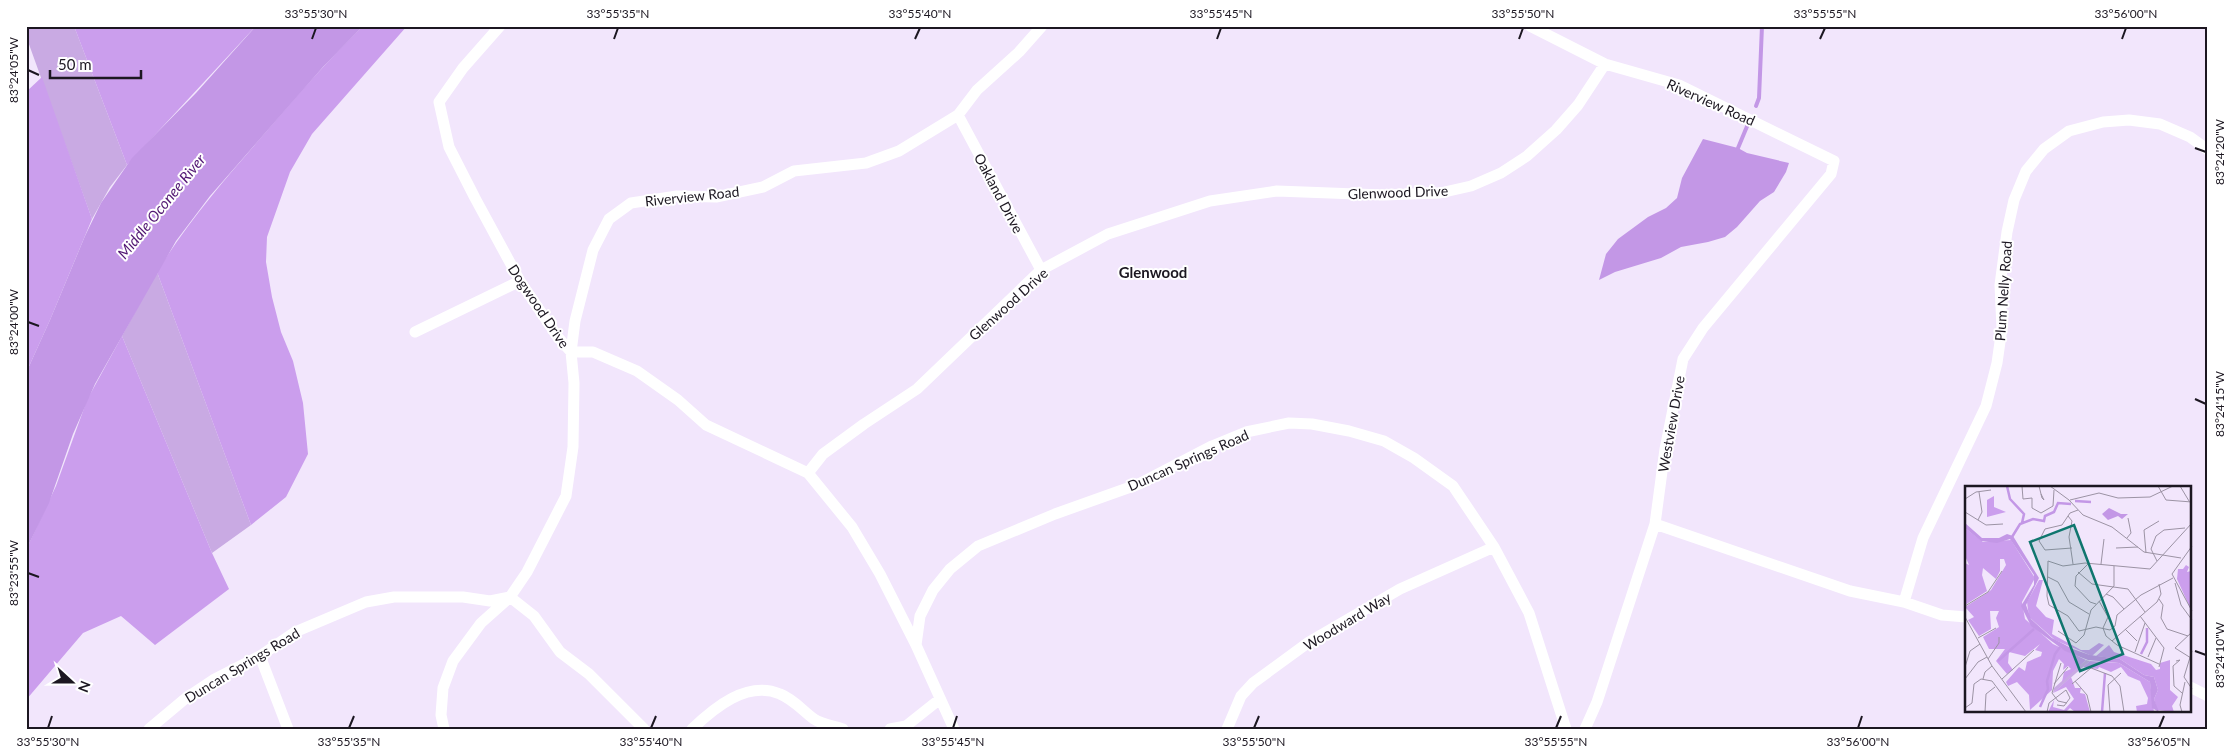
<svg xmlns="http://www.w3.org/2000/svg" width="2234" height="755" font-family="Lato,sans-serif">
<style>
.green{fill:#c9aae3}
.forest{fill:#cb9eed}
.water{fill:#c397e6}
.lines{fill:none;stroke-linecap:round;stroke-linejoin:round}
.stream{stroke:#c397e6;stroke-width:4}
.minor{stroke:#fff;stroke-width:11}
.ticks{fill:none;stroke:#1c1721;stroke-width:2}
.labels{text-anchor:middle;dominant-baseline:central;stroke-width:4;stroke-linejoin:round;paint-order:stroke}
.street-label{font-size:14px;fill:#1c1721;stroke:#fff}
.water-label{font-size:15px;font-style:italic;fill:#521773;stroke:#fff}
.neighbourhood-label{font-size:15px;font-weight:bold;fill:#1c1721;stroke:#fff}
.inset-river{fill:none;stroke:#c397e6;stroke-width:2.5}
.inset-road{fill:none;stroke:#9c93a4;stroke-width:1}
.view{fill:#0f766e;fill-opacity:0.15;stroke:#0f766e;stroke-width:2.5}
.inset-edge{fill:none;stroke:#1c1721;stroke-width:2.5}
.neatline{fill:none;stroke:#1c1721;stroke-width:2}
.ticks-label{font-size:12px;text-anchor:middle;fill:#1c1721}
</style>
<rect width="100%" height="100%" fill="#f2e6fc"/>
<path class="green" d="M 26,26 L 74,26 L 127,165 L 110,187 L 92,219 L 26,36 Z
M 157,272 L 251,525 L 212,553 L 122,336 Z"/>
<path class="forest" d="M 74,26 L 256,26 L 127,165 Z
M 363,26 L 407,26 L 312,134 L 290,172 L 267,237 L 266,262 L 272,297 L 281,332 L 293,361 L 303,403 L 308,454 L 286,497 L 251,525 L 157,272 C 188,221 226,178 265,133 C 296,97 328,60 363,26 Z
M 42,77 L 92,219 L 50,320 L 26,373 L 26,92 Z
M 122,336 L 212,553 L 229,589 L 155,645 L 121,616 L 83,633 L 26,700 L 26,550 L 56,486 L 87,400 Z"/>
<path class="water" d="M 256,26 L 363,26 L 323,67 L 210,196 L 176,241 L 95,384 L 73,434 L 49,503 L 26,550 L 26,373 L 50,320 L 85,236 L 101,203 L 132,158 L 196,93 Z
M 1703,139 L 1738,148 L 1747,153 L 1789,163 L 1786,172 L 1774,192 L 1760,201 L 1737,227 L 1725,237 L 1708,242 L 1681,247 L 1661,258 L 1615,272 L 1599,280 L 1606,254 L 1618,239 L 1648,217 L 1666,208 L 1677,198 L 1682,178 Z"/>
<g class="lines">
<path class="stream" d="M 1756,106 L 1759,98 L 1762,26
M 1738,148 L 1748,124"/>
<path class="minor" d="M 500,26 L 463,68 L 439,102 L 449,147 L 475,198 L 520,281 L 557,336 L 571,352 L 593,352 L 637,371 L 678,400 L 706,425 L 808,473 L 852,527 L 880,574 L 916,645 L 954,729
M 1530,26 L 1605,64 L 1679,85 L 1834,161 L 1831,174 L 1703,328 L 1683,359 L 1665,449 L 1655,524 L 1597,702 L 1585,729
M 958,115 L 1041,270
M 415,332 L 520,281
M 808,473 L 823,454 L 864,424 L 917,389 L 1041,270 L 1108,234 L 1210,201 L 1277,191 L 1383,195 L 1440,193 L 1471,186 L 1501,173 L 1527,156 L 1556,130 L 1578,105 L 1605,64
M 1655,524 L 1850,591 L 1904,602 L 1942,615 L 1966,617
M 1904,602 L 1923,538 L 1986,406 L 1997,363 L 2002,328 L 2000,285 L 2007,232 L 2014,200 L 2026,171 L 2044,149 L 2069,131 L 2103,122 L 2129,120 L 2160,124 L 2190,137 L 2208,150
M 916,645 L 920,616 L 933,590 L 950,569 L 978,546 L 1055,514 L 1139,484 L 1212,446 L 1246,432 L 1289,423 L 1312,424 L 1349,431 L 1384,441 L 1414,458 L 1453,486 L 1494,547 L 1529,613 L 1566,729
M 260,656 L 288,729
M 2190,687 L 2208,696
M 149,729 L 186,698 L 213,680 L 260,656 L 295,632 L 366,602 L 394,597 L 463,597 L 490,601 L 510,597 L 534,616 L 560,652 L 589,674 L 644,729
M 444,729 L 441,715 L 443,688 L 453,661 L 481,623 L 510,597 L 527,572 L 566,496 L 573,447 L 574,383 L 571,352 L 575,321 L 593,250 L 609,219 L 631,203 L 677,196 L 716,197 L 763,187 L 794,171 L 866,163 L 899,151 L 958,115 L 977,90 L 1019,52 L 1042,26
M 692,729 C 714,708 747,680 780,694 C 793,699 802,710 814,719 C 821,724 834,726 843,729
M 890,729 L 906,726 L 940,699
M 1227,729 L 1241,696 L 1253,683 L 1309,642 L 1400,589 L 1494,547"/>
</g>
<path class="ticks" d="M 312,39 L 316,28M 614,39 L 618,28M 915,39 L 920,28M 1217,39 L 1221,28M 1519,39 L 1523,28M 1820,39 L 1825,28M 2122,39 L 2126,28M 28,70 L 39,75M 2195,148 L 2206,152M 28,322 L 39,326M 2195,399 L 2206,404M 28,573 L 39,577M 2195,651 L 2206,655M 48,728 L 52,716M 349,728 L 354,716M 651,728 L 656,716M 953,728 L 957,716M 1254,728 L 1259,716M 1556,728 L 1561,716M 1858,728 L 1862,716M 2159,728 L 2164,716"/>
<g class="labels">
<g class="street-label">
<text transform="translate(1711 102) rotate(24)">Riverview Road</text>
<text transform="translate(1398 192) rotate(-2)">Glenwood Drive</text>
<text transform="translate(999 193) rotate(62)">Oakland Drive</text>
<text transform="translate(692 196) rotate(-6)">Riverview Road</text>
<text transform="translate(2003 291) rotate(-86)">Plum Nelly Road</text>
<text transform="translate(1008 304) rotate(-42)">Glenwood Drive</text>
<text transform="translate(539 306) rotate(56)">Dogwood Drive</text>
<text transform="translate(1671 424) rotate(-80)">Westview Drive</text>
<text transform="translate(1188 460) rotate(-24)">Duncan Springs Road</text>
<text transform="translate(1347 621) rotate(-31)">Woodward Way</text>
<text transform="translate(242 665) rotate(-31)">Duncan Springs Road</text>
</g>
<g class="water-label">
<text transform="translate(161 206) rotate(-51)">Middle Oconee River</text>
</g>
<g class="neighbourhood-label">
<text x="1153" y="272">Glenwood</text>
</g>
</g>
<g transform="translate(1965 486)">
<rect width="226" height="226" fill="#f2e6fc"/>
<path d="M 121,174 L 125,175 L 88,207 L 89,202 Z" fill="#c9aae3"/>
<path d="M 29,10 L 29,21 L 41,26 L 22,31 L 22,14 ZM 0,42 L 18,56 L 46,54 L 70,92 L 57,116 L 60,133 L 88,158 L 121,174 L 97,196 L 99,186 L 106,183 L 103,180 L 98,184 L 99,178 L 94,173 L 88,185 L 87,204 L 65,224 L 64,209 L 52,196 L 43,200 L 41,196 L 54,181 L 60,185 L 62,176 L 76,170 L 77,166 L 70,164 L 75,158 L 60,170 L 44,166 L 43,177 L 48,184 L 42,188 L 31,175 L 40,163 L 24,163 L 18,151 L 34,141 L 31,132 L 34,125 L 25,125 L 26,143 L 14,150 L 3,134 L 9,131 L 0,121 L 22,107 L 26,104 L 41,79 L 39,73 L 35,73 L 35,85 L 31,93 L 18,82 L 17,89 L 22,105 L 0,119 L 0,77 L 4,79 L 0,70 ZM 221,79 L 224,81 L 222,86 L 226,85 L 226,124 L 212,93 L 213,83 L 218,83 ZM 74,94 L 78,94 L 71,120 L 81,131 L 89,134 L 87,148 L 116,164 L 124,164 L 134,157 L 139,159 L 127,170 L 90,154 L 64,131 L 62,116 ZM 144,159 L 149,166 L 186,178 L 191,184 L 195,183 L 195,177 L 205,174 L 205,204 L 213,211 L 207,220 L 209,226 L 192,224 L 189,213 L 193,204 L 189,191 L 179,189 L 155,173 L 131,170 ZM 125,175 L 154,177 L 185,196 L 189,226 L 172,226 L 171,220 L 182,218 L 183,212 L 175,195 L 163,190 L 156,181 L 146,186 L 134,181 L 133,183 L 118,181 ZM 106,191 L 110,202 L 116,202 L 115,207 L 120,208 L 125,226 L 110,226 L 105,222 L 101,226 L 83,226 L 89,214 L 88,221 L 99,224 L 109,213 L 101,201 L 88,207 Z" fill="#cb9eed"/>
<path d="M 144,22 L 156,28 L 163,28 L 157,33 L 153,30 L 143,34 L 137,28 ZM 0,37 L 17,52 L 34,52 L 42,48 L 48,50 L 74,92 L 61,119 L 66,133 L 87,152 L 108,163 L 125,169 L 155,173 L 179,189 L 189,191 L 193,204 L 189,213 L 194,226 L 187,222 L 185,196 L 154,177 L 123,174 L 100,165 L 66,140 L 56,120 L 69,99 L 69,89 L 45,53 L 32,57 L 16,55 L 0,42 Z" fill="#c397e6"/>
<path class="inset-river" d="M 42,0 L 45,13 L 59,28 L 57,37M 110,15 L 126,16M 47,51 L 55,38 L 68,33 L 79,35 L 80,30 L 89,26 L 93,17 L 106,18M 176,168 L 182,156 L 182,142M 33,175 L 69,143M 75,221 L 83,203 L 82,195 L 90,168 L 95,161M 137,226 L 140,187"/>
<path class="inset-road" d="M 57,0 L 58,13 L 67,12 L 67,22 L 76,27 L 88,20 L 89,4M 74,0 L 77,12 L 79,14 L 76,8M 85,0 L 104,14 L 118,29 L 147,41 L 179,66 L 216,72M 193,0 L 201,14 L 227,16M 215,0 L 224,15M 0,13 L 11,6 L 26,4M 105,14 L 134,7 L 153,12 L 185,11 L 208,0M 0,26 L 21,39 L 38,38M 103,30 L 107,35 L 104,51 L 108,78M 13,34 L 17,26 L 14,6M 162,52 L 166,47 L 163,32M 227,60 L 207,88 L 227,125M 107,62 L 80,64 L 74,55 L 80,43 L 97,39 L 105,27 L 113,24M 151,62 L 173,61M 181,67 L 179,44 L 194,35M 192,75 L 186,63 L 191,50 L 199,44 L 220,42M 123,78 L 111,90 L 110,100 L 125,116 L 131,118M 136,78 L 139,53M 113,86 L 127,98 L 163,103 L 180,126M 83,91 L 93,96 L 104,116 L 124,128M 208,92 L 176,109 L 152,129 L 150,140 L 145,144 L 131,141 L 114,145 L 103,130 L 84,119 L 82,110 L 83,75 L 98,80 L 120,77 L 185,83 L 227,37M 210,97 L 216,119 L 227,134M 141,108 L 148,111 L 159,123M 194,113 L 198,119 L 196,132 L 202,143 L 223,150M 134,115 L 143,131 L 138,142 L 141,150 L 152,159 L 194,178M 0,120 L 23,106 L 37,85M 175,130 L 199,162 L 194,181M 0,131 L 27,180 L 61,226M 160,143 L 172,155M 93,145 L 111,157 L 119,149 L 126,124 L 149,100 L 149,80M 13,152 L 31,142M 147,155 L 192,116 L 196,108 L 194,98M 227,165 L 219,191 L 227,203M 170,166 L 180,137M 183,171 L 191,152M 226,172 L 210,162 L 227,146M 23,173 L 34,157 L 34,151M 211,175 L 215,174 L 208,180 L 209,200 L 217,207M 96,177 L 87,207 L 93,215 L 102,217M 0,181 L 5,165 L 15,158M 0,193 L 13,176 L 22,171M 18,193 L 20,186 L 27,180M 37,193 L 69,164M 110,195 L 122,209 L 126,226M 89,198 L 103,181M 107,198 L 126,182 L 147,190 L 155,200 L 159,226M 0,222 L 7,217 L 9,198 L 16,193 L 27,195 L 42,215M 20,226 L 21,208 L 30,201M 82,226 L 84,217 L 101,204 L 105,212 L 99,220 L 92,219M 145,226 L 143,199 L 156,187M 217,226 L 215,219 L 220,196"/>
<path class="view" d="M 109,39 L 158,168 L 115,185 L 65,56 Z"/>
<rect width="226" height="226" class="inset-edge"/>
</g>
<rect width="2234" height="755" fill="none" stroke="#ffffff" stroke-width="55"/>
<g transform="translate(72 682) rotate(111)" stroke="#ffffff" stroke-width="4" paint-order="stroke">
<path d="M0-4L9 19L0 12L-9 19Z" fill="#1c1721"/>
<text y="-8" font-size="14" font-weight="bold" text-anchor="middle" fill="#1c1721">N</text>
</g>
<path d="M50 70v8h91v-8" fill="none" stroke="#1c1721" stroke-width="2.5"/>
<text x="58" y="70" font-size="15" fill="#1c1721" stroke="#ffffff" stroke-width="4" paint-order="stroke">50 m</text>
<rect x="28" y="28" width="2178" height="700" class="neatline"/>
<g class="ticks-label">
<text x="316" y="18">33°55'30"N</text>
<text x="618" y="18">33°55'35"N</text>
<text x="920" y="18">33°55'40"N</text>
<text x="1221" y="18">33°55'45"N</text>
<text x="1523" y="18">33°55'50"N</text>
<text x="1825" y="18">33°55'55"N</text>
<text x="2126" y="18">33°56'00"N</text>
<text transform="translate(14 70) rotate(-90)" y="4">83°24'05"W</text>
<text transform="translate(2220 152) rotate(-90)" y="4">83°24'20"W</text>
<text transform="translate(14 322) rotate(-90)" y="4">83°24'00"W</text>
<text transform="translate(2220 404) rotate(-90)" y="4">83°24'15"W</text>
<text transform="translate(14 573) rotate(-90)" y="4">83°23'55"W</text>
<text transform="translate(2220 655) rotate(-90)" y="4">83°24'10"W</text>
<text x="48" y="746">33°55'30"N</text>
<text x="349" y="746">33°55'35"N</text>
<text x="651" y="746">33°55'40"N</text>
<text x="953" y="746">33°55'45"N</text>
<text x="1254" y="746">33°55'50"N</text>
<text x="1556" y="746">33°55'55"N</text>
<text x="1858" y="746">33°56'00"N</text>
<text x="2159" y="746">33°56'05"N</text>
</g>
</svg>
